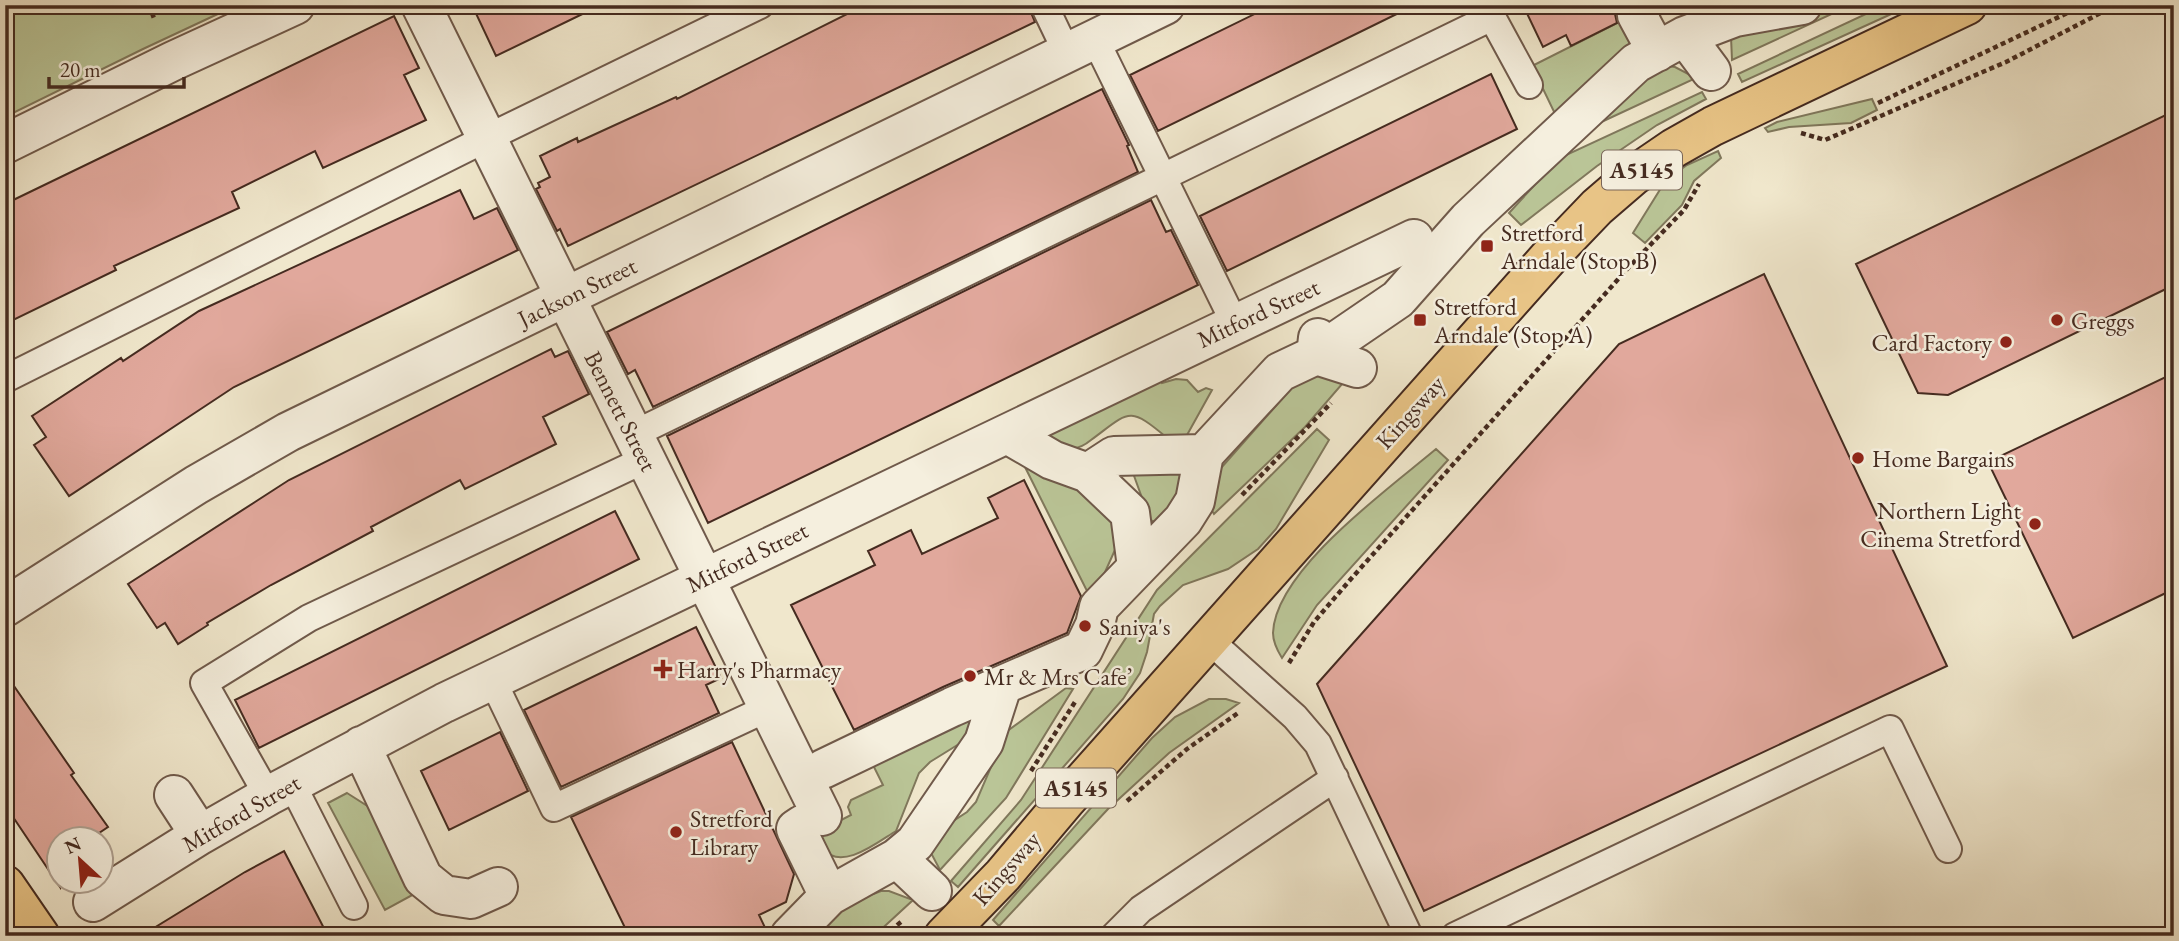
<svg xmlns="http://www.w3.org/2000/svg" width="2179" height="941" font-family="'EB Garamond',serif">
<style>
.green{fill:#bac597;stroke:#80785c;stroke-width:2}
.building{fill:#e1a89c;stroke:#452b20;stroke-width:2}
.lines{fill:none;stroke-linecap:round;stroke-linejoin:round}
.service-casing{stroke:#705a4b;stroke-width:30}
.pedestrian-casing{stroke:#705a4b;stroke-width:42}
.minor-casing{stroke:#705a4b;stroke-width:42}
.primary-casing{stroke:#452b20;stroke-width:42}
.path{stroke:#452b20;stroke-width:4.5;stroke-dasharray:5 3.5;stroke-linecap:butt}
.service{stroke:#f5efde;stroke-width:26}
.pedestrian{stroke:#f5efde;stroke-width:38}
.minor{stroke:#f5efde;stroke-width:38}
.primary{stroke:#e8c486;stroke-width:38}
.poi-dot{fill:#8f2418;stroke:#f5efde;stroke-width:2.5}
.labels{text-anchor:middle;dominant-baseline:central;stroke-width:5;stroke-linejoin:round;paint-order:stroke}
.shield{fill:#f5efde;stroke:#7a6659;stroke-width:2}
.shield-label{font-size:23px;font-weight:bold;fill:#452b20}
.poi-label{font-size:24px;fill:#452b20;stroke:#f5efde;text-anchor:start}
.street-label{font-size:24px;fill:#452b20;stroke:#f5efde}
</style>
<rect width="100%" height="100%" fill="#f0e7cc"/>
<filter id="stains"><feTurbulence type="fractalNoise" baseFrequency=".00286" numOctaves="4"/><feColorMatrix values="0 0 0 0 .2 0 0 0 0 .09 0 0 0 0 .02 0 0 0 .5 -.17"/></filter>
<radialGradient id="worn" r=".72"><stop offset=".6" stop-color="#630" stop-opacity="0"/><stop offset="1" stop-color="#630" stop-opacity=".3"/></radialGradient>
<path class="green" d="M 5,5 L 237,5 L 143,49 L 5,117 Z
M 1818,5 L 1851,5 L 1732,60 L 1731,37 Z
M 1885,5 L 1911,5 L 1742,82 L 1738,74 Z
M 1627,18 L 1637,38 L 1558,120 L 1532,66 Z
M 1668,66 L 1675,67 L 1696,78 L 1582,131 L 1625,87 Z
M 1702,92 L 1706,99 L 1657,125 L 1597,166 L 1521,225 L 1509,213 L 1552,166 L 1566,155 Z
M 1872,99 L 1877,110 L 1851,123 L 1789,127 L 1768,132 L 1765,128 L 1777,122 Z
M 1718,151 L 1721,158 L 1694,181 L 1682,205 L 1645,243 L 1633,233 L 1666,180 L 1687,165 Z
M 1156,373 L 1162,383 L 1176,379 L 1187,380 L 1198,392 L 1206,388 L 1212,390 L 1187,435 L 1166,437 C 1128,405 1129,412 1091,440 C 1085,445 1079,449 1071,448 C 1060,446 1047,435 1037,430 Z
M 1303,375 L 1349,376 L 1305,427 L 1214,514 L 1211,509 L 1221,468 Z
M 1317,429 L 1329,440 L 1276,529 L 1258,549 L 1228,569 L 1183,585 L 1160,606 L 1154,614 L 1147,652 L 1140,673 L 1123,699 L 958,887 L 951,881 L 1021,800 L 1157,590 Z
M 1436,449 L 1448,460 L 1317,605 L 1282,658 C 1277,650 1273,642 1273,633 C 1275,570 1391,487 1436,449 Z
M 1025,467 L 1065,474 L 1117,515 L 1119,541 L 1092,601 Z
M 1182,471 L 1183,502 L 1155,522 L 1150,520 L 1133,473 Z
M 1066,688 L 1073,689 L 1006,798 L 940,870 L 931,853 L 938,831 L 967,812 L 976,802 L 1006,732 Z
M 1209,699 L 1226,699 L 1239,703 L 1169,753 L 1108,809 L 999,926 L 993,920 L 1152,738 L 1175,717 Z
M 966,705 L 980,731 L 930,762 L 919,773 L 896,831 C 879,841 842,872 823,849 C 820,844 818,838 816,833 L 851,815 L 848,807 L 851,800 L 883,785 L 867,753 Z
M 347,793 L 372,809 L 416,893 L 385,910 L 328,803 Z
M 881,891 L 889,891 L 913,900 L 874,936 L 821,936 C 825,905 856,901 881,891 Z"/>
<path class="building" d="M 472,5 L 601,5 L 496,56 Z
M 865,5 L 1028,5 L 1035,22 L 568,246 L 560,229 L 557,231 L 536,189 L 540,187 L 538,183 L 550,177 L 540,156 L 577,138 L 578,142 L 676,97 L 677,99 Z
M 1273,5 L 1415,5 L 1158,131 L 1130,75 Z
M 1523,5 L 1618,5 L 1615,14 L 1617,23 L 1571,46 L 1566,35 L 1543,47 Z
M 394,16 L 419,68 L 404,75 L 426,120 L 323,168 L 315,151 L 232,192 L 239,208 L 114,266 L 116,270 L 5,324 L 5,204 Z
M 1491,74 L 1517,129 L 1227,271 L 1200,216 Z
M 1102,89 L 1129,145 L 1127,146 L 1138,172 L 653,407 L 635,370 L 628,374 L 607,332 Z
M 2174,111 L 2174,285 L 1948,395 L 1918,393 L 1856,264 Z
M 460,190 L 474,219 L 497,208 L 518,250 L 234,387 L 69,496 L 34,445 L 46,437 L 32,416 L 121,358 L 123,361 L 199,311 Z
M 1151,200 L 1166,232 L 1171,230 L 1198,285 L 708,523 L 667,436 Z
M 1764,274 L 1947,666 L 1424,911 L 1317,684 L 1619,344 Z
M 551,349 L 555,357 L 568,351 L 589,394 L 543,417 L 556,444 L 465,489 L 460,480 L 371,527 L 373,531 L 271,585 L 207,623 L 208,625 L 178,644 L 165,623 L 157,628 L 128,584 L 289,480 Z
M 2174,373 L 2174,589 L 2073,638 L 1988,462 Z
M 1024,480 L 1081,596 L 1067,633 L 943,687 L 854,730 L 791,605 L 875,565 L 868,551 L 911,530 L 922,554 L 998,518 L 988,498 Z
M 615,511 L 639,559 L 259,748 L 235,700 Z
M 696,627 L 721,678 L 706,685 L 719,713 L 561,787 L 524,710 Z
M 5,673 L 74,773 L 71,775 L 108,827 L 90,839 L 60,839 L 60,887 L 5,805 Z
M 500,732 L 528,791 L 449,830 L 421,771 Z
M 732,742 L 794,874 L 786,902 L 759,915 L 769,936 L 629,936 L 571,817 Z
M 284,851 L 328,936 L 141,936 L 245,872 Z"/>
<g class="lines">
<g class="service-casing">
<path id="service" d="M 1044,5 L 1067,53
M 1095,39 L 1235,324
M 5,379 L 487,138 L 760,5
M 634,434 L 1492,17 L 1529,85
M 1209,640 L 1295,717 L 1318,744 L 1409,936
M 492,679 L 554,808 L 768,708
M 292,784 L 354,906
M 268,796 L 204,683 L 309,618 L 646,459
M 1114,936 L 1141,909 L 1335,778
M 1455,936 L 1890,729 L 1948,849"/>
</g>
<g class="pedestrian-casing">
<path id="pedestrian" d="M 1643,5 L 1637,15 L 1657,52
M 1685,36 L 1711,71
M 1318,338 L 1316,355 L 1357,368
M 1016,439 L 1052,460 L 1088,473
M 1137,567 L 1130,513 L 1088,473 L 1114,456 L 1204,454
M 823,769 L 952,707 L 1083,650 L 1095,625 L 1099,607 L 1183,520 L 1195,501 L 1204,454 L 1280,372 L 1316,355 L 1398,299 L 1468,220 L 1636,63 L 1685,36 L 1735,17 L 1802,5
M 802,825 L 796,829 L 829,896
M 897,858 L 932,891
M 790,936 L 829,896 L 897,858 L 915,843 L 984,742 L 1002,686"/>
</g>
<g class="minor-casing">
<path id="minor" d="M 421,5 L 822,816
M 5,144 L 173,61 L 295,5
M 5,607 L 196,485 L 288,432 L 1165,5
M 361,746 L 423,878 L 444,895 L 471,899 L 498,887
M 174,795 L 200,835
M 93,902 L 200,835 L 268,796 L 444,703 L 1414,239"/>
</g>
<g class="primary-casing">
<path id="primary" d="M 5,885 L 40,936
M 944,936 L 1003,875 L 1067,799 L 1551,255 L 1597,207 L 1633,176 L 1674,148 L 1713,126 L 1967,5"/>
</g>
<path class="path" d="M 149,5 L 155,21
M 151,11 L 161,5
M 1878,103 L 2084,5
M 1801,133 L 1825,140 L 2006,62 L 2116,5
M 1242,495 L 1331,403
M 1289,663 L 1314,622 L 1350,580 L 1629,267 L 1684,210 L 1699,184
M 1031,771 L 1075,702
M 1127,801 L 1187,749 L 1238,713
M 618,932 L 620,936
M 884,936 L 902,921"/>
<use href="#service" class="service"/>
<use href="#pedestrian" class="pedestrian"/>
<use href="#minor" class="minor"/>
<use href="#primary" class="primary"/>
</g>
<g class="poi-dot">
<rect x="1480" y="239" width="14" height="14" rx="3.5"/>
<rect x="1413" y="313" width="14" height="14" rx="3.5"/>
<circle cx="2057" cy="320" r="7"/>
<circle cx="2006" cy="342" r="7"/>
<circle cx="1858" cy="458" r="7"/>
<circle cx="2035" cy="524" r="7"/>
<circle cx="1085" cy="626" r="7"/>
<path d="M659.5 658.5h7v7h7v7h-7v7h-7v-7h-7v-7h7z"/>
<circle cx="970" cy="676" r="7"/>
<circle cx="676" cy="832" r="7"/>
</g>
<g class="labels">
<g class="shield">
<rect x="1602" y="150.5" width="80" height="39" rx="5"/>
<rect x="1036" y="768.5" width="80" height="39" rx="5"/>
</g>
<g class="shield-label">
<text x="1642" y="170">A5145</text>
<text x="1076" y="788">A5145</text>
</g>
<g class="poi-label">
<text x="1501" y="232">Stretford<tspan x="1501" dy="28">Arndale (Stop B)</tspan></text>
<text x="1434" y="306">Stretford<tspan x="1434" dy="28">Arndale (Stop A)</tspan></text>
<text x="2071" y="320">Greggs</text>
<text x="1992" y="342" text-anchor="end">Card Factory</text>
<text x="1872" y="458">Home Bargains</text>
<text x="2021" y="510" text-anchor="end">Northern Light<tspan x="2021" dy="28">Cinema Stretford</tspan></text>
<text x="1099" y="626">Saniya's</text>
<text x="677" y="669">Harry's Pharmacy</text>
<text x="984" y="676">Mr &amp; Mrs Cafe’</text>
<text x="690" y="818">Stretford<tspan x="690" dy="28">Library</tspan></text>
</g>
<g class="street-label">
<text transform="translate(577 292) rotate(-26)">Jackson Street</text>
<text transform="translate(1258 313) rotate(-25)">Mitford Street</text>
<text transform="translate(621 411) rotate(63)">Bennett Street</text>
<text transform="translate(1410 412) rotate(-48)">Kingsway</text>
<text transform="translate(747 557) rotate(-26)">Mitford Street</text>
<text transform="translate(241 813) rotate(-30)">Mitford Street</text>
<text transform="translate(1006 868) rotate(-49)">Kingsway</text>
</g>
</g>
<rect width="2179" height="941" fill="none" stroke="#f0e7cc" stroke-width="28"/>
<rect x="7" y="7" width="2165" height="927" fill="none" stroke="#452b20" stroke-width="3.5"/>
<rect x="14" y="14" width="2151" height="913" fill="none" stroke="#452b20" stroke-width="2"/>
<g transform="translate(80 860) rotate(334)"><circle r="33" fill="#f5efde" stroke="#afa192" stroke-width="2"/>
<path d="M0-5L12 26L0 18L-12 26Z" fill="#8f2418"/>
<text y="-10" font-size="19" font-weight="bold" text-anchor="middle" fill="#452b20">N</text>
</g>
<path d="M49 77v10h135v-10" fill="none" stroke="#452b20" stroke-width="3.5"/>
<text x="60" y="77" font-size="21" fill="#452b20" stroke="#f5efde" stroke-width="5" paint-order="stroke">20 m</text>
<rect width="100%" height="100%" filter="url(#stains)"/>
<rect width="100%" height="100%" fill="url(#worn)"/>
</svg>
